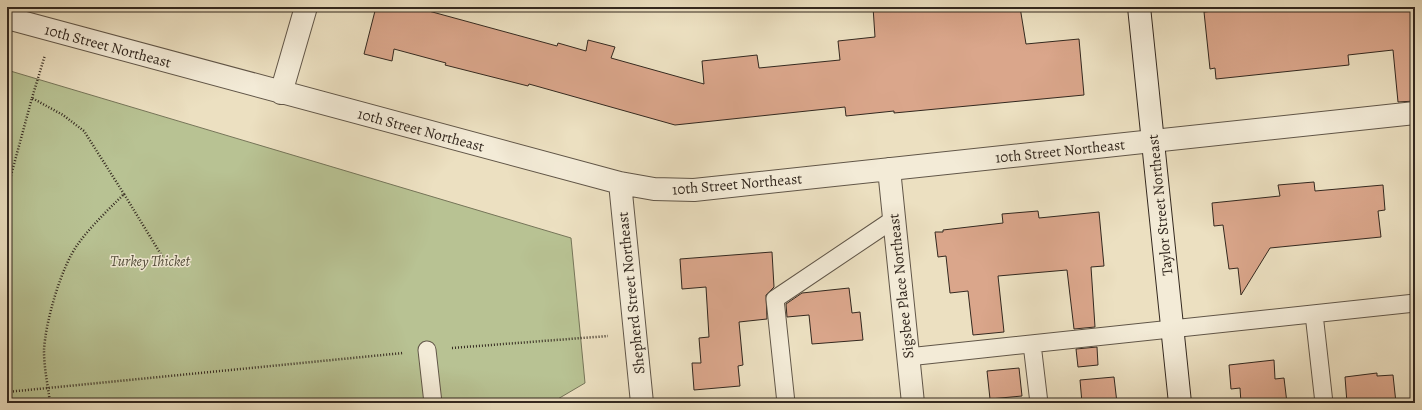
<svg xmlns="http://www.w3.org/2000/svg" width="1422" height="410" font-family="Alegreya,serif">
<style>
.green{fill:#b8c293;stroke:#767559}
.building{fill:#daa68b;stroke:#33281f}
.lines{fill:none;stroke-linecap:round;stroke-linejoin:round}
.service-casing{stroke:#615648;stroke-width:19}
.minor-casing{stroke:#615648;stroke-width:24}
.secondary-casing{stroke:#33281f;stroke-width:24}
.path{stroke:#33281f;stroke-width:2.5;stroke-dasharray:1 2;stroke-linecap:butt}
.service{stroke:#f3ebd7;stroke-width:17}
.minor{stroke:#f3ebd7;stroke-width:22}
.secondary{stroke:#f3ebd7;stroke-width:22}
.labels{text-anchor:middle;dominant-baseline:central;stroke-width:3;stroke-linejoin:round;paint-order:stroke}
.street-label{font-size:15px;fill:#33281f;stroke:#f3ebd7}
.park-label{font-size:15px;font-style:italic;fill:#544e3c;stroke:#f3ebd7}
</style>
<rect width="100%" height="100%" fill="#ece0c1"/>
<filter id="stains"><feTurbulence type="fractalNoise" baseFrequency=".005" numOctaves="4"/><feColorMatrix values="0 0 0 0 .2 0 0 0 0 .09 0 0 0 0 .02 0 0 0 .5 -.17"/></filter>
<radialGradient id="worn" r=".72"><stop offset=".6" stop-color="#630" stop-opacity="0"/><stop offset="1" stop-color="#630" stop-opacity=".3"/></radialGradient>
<path class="green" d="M 7,70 L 571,238 L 585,383 L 551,403 L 7,403 Z"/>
<path class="building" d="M 376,7 L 414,7 L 557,46 L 558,43 L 586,51 L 588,40 L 615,47 L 611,58 L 704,84 L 702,61 L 757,55 L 759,68 L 840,60 L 838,41 L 875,37 L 873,7 L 1020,7 L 1026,44 L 1079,39 L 1084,95 L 894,113 L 894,111 L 846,116 L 845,107 L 675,125 L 529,84 L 528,86 L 445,65 L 446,63 L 394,49 L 392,61 L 364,54 Z
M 1250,7 L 1415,7 L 1415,101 L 1398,102 L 1393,50 L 1348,55 L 1349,65 L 1216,79 L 1215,68 L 1210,69 L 1204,12 Z
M 1314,182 L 1315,191 L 1383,185 L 1385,210 L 1378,211 L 1381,237 L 1270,248 L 1241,295 L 1238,268 L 1229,269 L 1223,225 L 1214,226 L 1212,203 L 1280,196 L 1278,185 Z
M 1038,211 L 1039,218 L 1099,212 L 1104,266 L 1091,267 L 1095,327 L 1074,329 L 1067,270 L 998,276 L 1004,332 L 973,335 L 968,291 L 950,293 L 946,256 L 938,257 L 935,232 L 943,232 L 943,230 L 1003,223 L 1002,214 Z
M 772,252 L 774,287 L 766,295 L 767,319 L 739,322 L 743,365 L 738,366 L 740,386 L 694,390 L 692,363 L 701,363 L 699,338 L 709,337 L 706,287 L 682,289 L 680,259 Z
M 849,288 L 852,313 L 860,312 L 863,340 L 812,344 L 809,315 L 787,317 L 786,304 L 802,293 Z
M 1097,347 L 1098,365 L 1078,367 L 1076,349 Z
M 1274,360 L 1275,379 L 1284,378 L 1287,403 L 1241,403 L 1240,388 L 1231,389 L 1229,365 Z
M 1019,368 L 1022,396 L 990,399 L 987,371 Z
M 1377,373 L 1377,376 L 1393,375 L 1396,403 L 1347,403 L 1345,377 Z
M 1114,377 L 1117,403 L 1082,403 L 1080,380 Z"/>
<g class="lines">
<g class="service-casing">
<path id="service" d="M 1314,314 L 1324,403
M 1032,344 L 1039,403
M 427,350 L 433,403
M 908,357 L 1415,303
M 786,403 L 775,299 L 894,219"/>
</g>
<g class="minor-casing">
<path id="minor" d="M 7,18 L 620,183 L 654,189 L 694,190 L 1415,113
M 281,93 L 306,7
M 889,169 L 913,403
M 620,183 L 642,403"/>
</g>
<g class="secondary-casing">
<path id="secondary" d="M 1139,7 L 1180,403"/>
</g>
<path class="path" d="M 32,98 L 45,55
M 7,190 L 32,98 L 63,115 L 84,131 L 124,194
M 452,348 L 608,336
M 7,392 L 403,353
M 50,403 C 48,386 44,368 44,351 C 45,323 61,267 78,244 C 91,226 108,210 124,194 L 165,261"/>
<use href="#service" class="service"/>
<use href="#minor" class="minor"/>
<use href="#secondary" class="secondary"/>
</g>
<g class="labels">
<g class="street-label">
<text transform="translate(108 46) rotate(15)">10th Street Northeast</text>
<text transform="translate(421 130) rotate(15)">10th Street Northeast</text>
<text transform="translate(1060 151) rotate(-6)">10th Street Northeast</text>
<text transform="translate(737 184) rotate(-5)">10th Street Northeast</text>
<text transform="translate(1160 205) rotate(-96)">Taylor Street Northeast</text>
<text transform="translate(901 286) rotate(-96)">Sigsbee Place Northeast</text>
<text transform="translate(631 293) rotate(-96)">Shepherd Street Northeast</text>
</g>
<g class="park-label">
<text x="150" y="261">Turkey Thicket</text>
</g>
</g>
<rect width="1422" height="410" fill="none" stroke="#ece0c1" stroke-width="24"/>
<rect x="8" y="8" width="1406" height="394" fill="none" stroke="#33281f" stroke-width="2"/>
<rect x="12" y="12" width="1398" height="386" fill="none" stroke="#33281f"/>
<rect width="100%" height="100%" filter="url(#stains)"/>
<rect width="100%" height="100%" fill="url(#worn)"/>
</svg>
